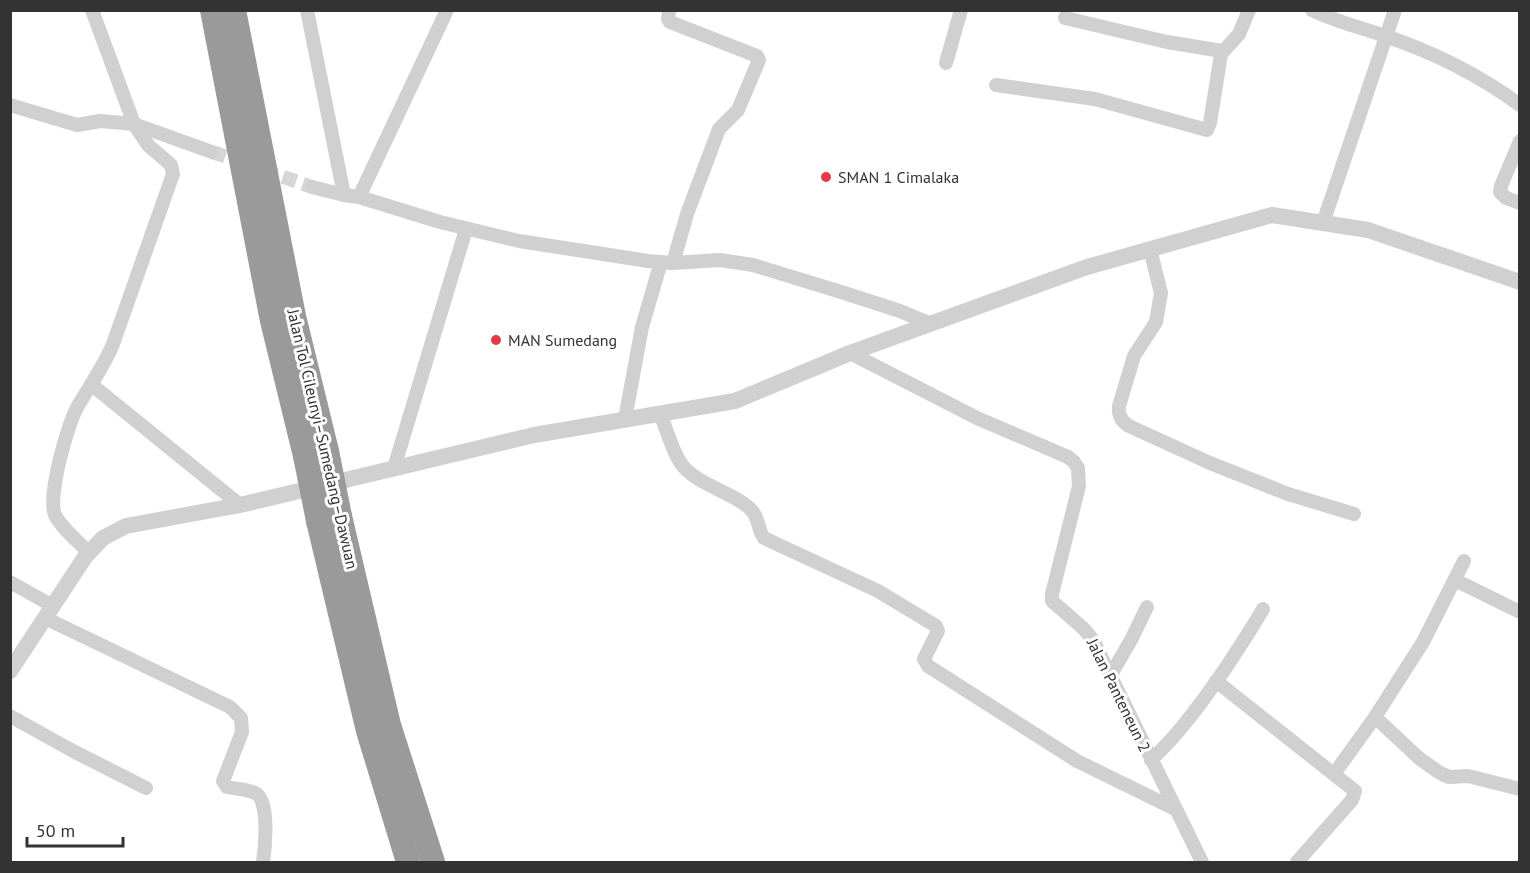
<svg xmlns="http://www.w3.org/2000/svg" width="1530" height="873" font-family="'PT Sans',sans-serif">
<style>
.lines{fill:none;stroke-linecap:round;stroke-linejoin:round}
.minor-tunnel{stroke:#d6d6d6;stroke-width:14;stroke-dasharray:14 7;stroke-linecap:butt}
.minor{stroke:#d0d0d0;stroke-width:14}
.tertiary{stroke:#d0d0d0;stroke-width:16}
.motorway{stroke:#9a9a9a;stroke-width:24}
.motorway-bridge{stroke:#9a9a9a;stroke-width:24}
.poi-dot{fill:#e63946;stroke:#fff;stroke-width:2}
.labels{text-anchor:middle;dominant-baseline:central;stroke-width:6;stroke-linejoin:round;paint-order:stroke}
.poi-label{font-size:16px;fill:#333;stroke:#fff;text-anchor:start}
.street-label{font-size:16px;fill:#333;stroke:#fff}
</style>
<rect width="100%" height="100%" fill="#fff"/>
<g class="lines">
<g class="minor-tunnel">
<polyline points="212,152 245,163"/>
<polyline points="263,170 312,187"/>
</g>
<g class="minor">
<polyline points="307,10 344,195"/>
<polyline points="669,10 668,19 670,22 757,56 759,60 738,110 719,129 687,214 673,263"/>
<path d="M 1312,10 C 1336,22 1360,27 1385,36 C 1433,52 1479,75 1520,105"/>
<polyline points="1065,18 1167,42 1222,51"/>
<polyline points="946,63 961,10"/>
<polyline points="996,85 1095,99 1207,130 1210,123 1221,54 1239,34 1249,10"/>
<polyline points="10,105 77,125 100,121 134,124 212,152"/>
<polyline points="1520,141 1501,186 1500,192 1506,198 1520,203"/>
<polyline points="312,187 344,195 359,197 440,222 519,241 648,261 673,263 720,260 753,265 838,291 900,311 931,324"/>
<polyline points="359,197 447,10"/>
<polyline points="1323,223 1395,10"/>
<path d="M 1150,249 L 1161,293 L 1156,322 L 1134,356 L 1119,406 C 1118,415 1121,421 1129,426 L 1210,463 L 1288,494 L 1354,514"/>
<polyline points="850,353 977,418 1068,457 1074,462 1078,468 1079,486 1052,594 1052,601 1084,629 1093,640 1202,862"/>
<polyline points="92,385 240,505"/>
<path d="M 660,413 C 667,430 672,451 682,465 C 698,486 739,494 753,512 C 759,520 758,530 764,538 L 878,591 L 936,626 L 938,631 L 924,659 L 928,666 L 1077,761 L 1175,809"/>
<polyline points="625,419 642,327 661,262"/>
<polyline points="394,468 466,229"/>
<path d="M 89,553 C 79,542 62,529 55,515 C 47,497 68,421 79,404 C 91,384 104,366 113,344 L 173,174 L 171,165 L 148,145 L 134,124 L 92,10"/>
<polyline points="1455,580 1520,612"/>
<polyline points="10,582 53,606"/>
<path d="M 45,618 L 230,707 L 241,718 L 242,732 L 223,781 L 227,787 C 236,789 247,789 255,793 C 270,799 265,849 263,862"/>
<polyline points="1110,676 1131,640 1147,607"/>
<polyline points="1216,681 1355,791 1352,800 1297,862"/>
<polyline points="10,716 73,751 146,788"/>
<polyline points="1375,717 1423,642 1464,561"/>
<path d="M 1151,760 C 1180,733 1202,702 1225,669 C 1238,649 1251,630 1263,609"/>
<polyline points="1334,774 1375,717 1420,759 1440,773 1449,777 1468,776 1520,789"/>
</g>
<polyline class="tertiary" points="10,671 85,557 103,538 126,526 240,505 534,435 735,401 850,353 1087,267 1272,215 1368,230 1520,282"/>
<g class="motorway">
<polyline points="212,10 272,321 305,456"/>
<polyline points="234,10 294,316 327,451"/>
<polyline points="340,516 389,725 433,862"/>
<polyline points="318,521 368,731 408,862"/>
</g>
<g class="motorway-bridge">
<polyline points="327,451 340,516"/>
<polyline points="305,456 318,521"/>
</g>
</g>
<g class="poi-dot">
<circle cx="826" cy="177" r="6"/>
<circle cx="496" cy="340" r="6"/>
</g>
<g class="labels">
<g class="poi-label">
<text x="838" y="177">SMAN 1 Cimalaka</text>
<text x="508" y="340">MAN Sumedang</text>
</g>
<g class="street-label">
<text transform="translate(323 439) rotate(77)">Jalan Tol Cileunyi–Sumedang–Dawuan</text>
<text transform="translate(1119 695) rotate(64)">Jalan Panteneun 2</text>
</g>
</g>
<rect width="1530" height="873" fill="none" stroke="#333333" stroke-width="24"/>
<path d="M27 837v9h96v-9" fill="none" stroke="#333333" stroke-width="3"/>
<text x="36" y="837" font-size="18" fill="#333333" stroke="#ffffff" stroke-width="4.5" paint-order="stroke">50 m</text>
</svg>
